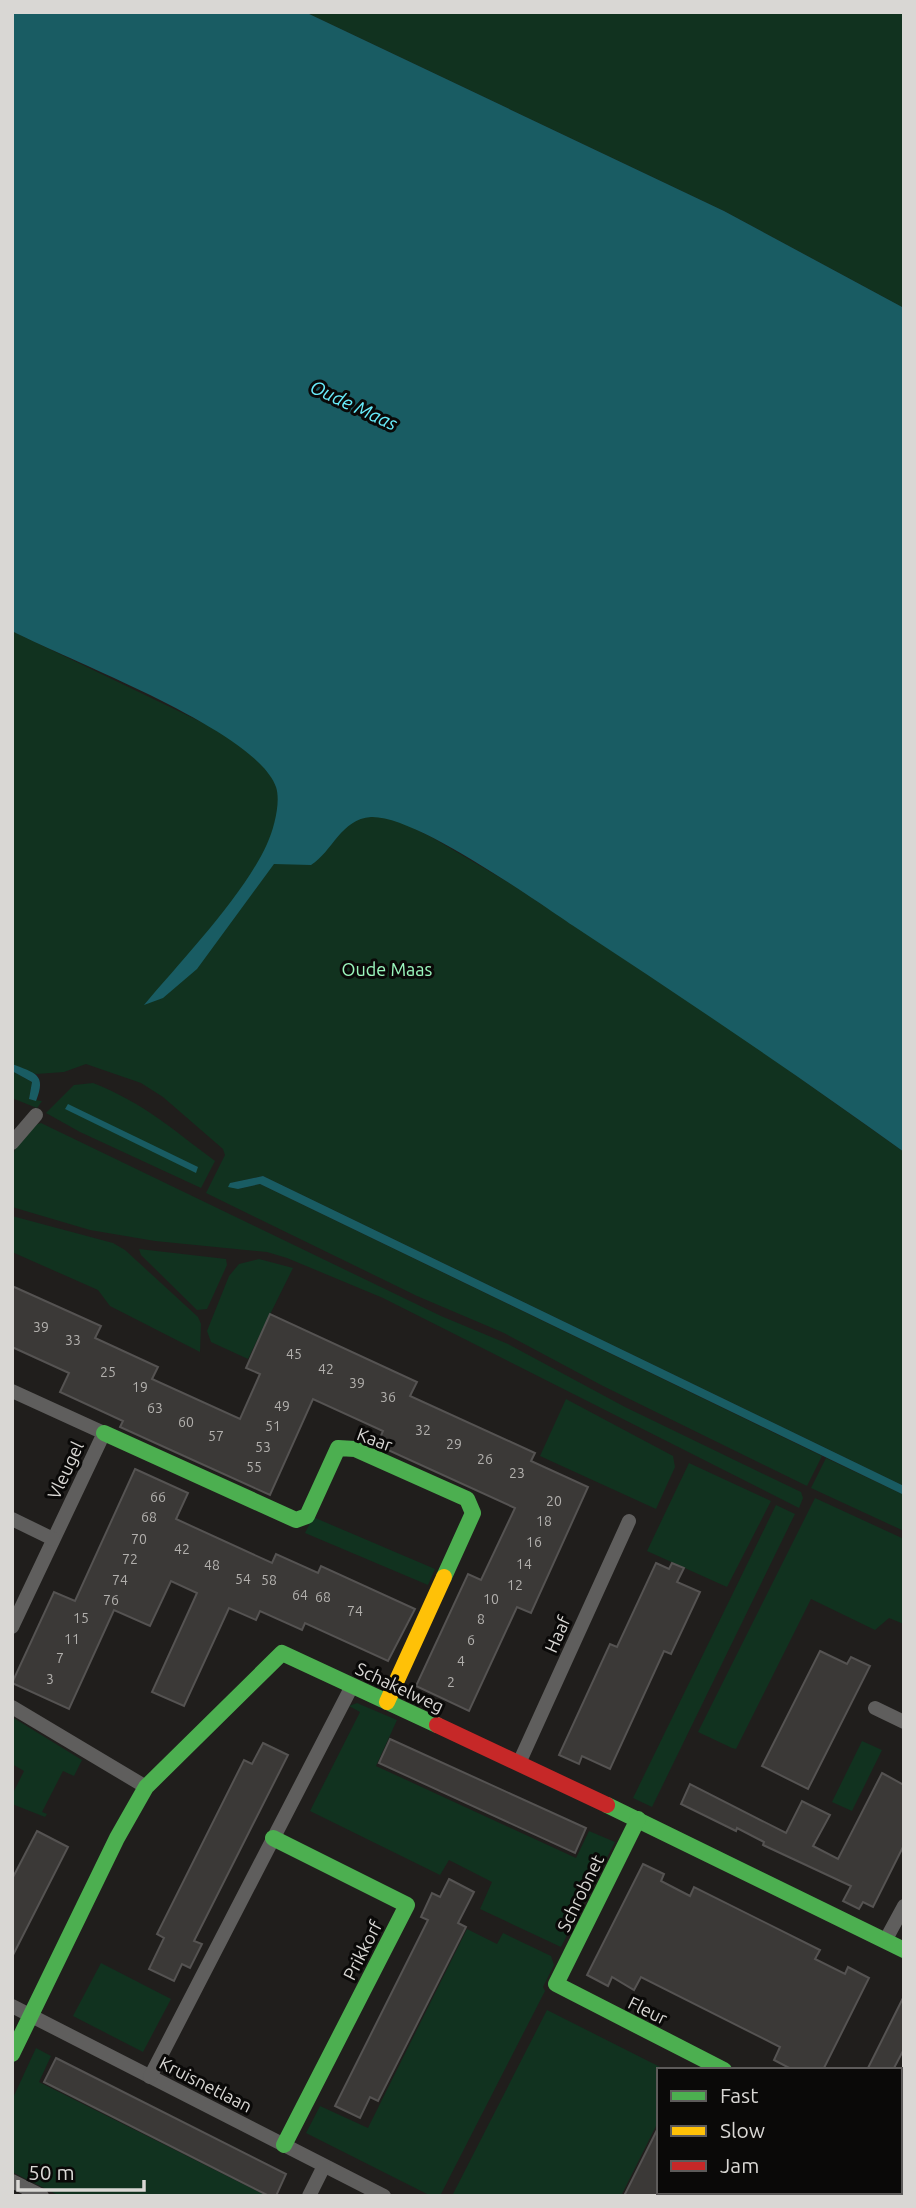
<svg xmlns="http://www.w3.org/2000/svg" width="916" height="2208" font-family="Ubuntu,sans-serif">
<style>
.green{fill:#11321f}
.water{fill:#195c63}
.building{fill:#3b3937;stroke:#555352;stroke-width:2}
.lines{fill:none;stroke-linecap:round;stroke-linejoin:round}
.street{stroke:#5f5e5d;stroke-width:14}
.fast{stroke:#4caf50;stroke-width:16}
.slow{stroke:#ffc107;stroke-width:16}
.jam{stroke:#c62828;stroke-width:16}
.labels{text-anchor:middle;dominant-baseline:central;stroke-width:6;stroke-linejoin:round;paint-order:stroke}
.number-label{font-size:14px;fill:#b2b0ad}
.park-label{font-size:18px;fill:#9cf7be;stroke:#0a0908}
.street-label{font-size:18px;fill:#d9d7d4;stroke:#0a0908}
.water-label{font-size:19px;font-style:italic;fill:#69eefd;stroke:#0a0908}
</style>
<rect width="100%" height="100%" fill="#201e1c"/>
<g class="green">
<polygon points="305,12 904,12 904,308 724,211"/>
<polygon points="12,631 195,719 433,838 511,884 746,1040 904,1152 904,1486 263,1176 231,1183 238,1189 260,1184 822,1456 807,1486 603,1386 504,1333 417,1296 206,1193 225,1155 223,1149 163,1097 141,1083 86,1064 64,1072 36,1074 12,1064"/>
<polygon points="12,1071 32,1082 29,1099 42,1101 37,1108 12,1098"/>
<path d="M 93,1083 C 144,1103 172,1129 215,1161 L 201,1188 L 80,1132 L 46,1113 L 74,1085 Z"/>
<path d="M 41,1123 L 441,1316 L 508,1344 L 625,1407 L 801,1492 L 803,1498 L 799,1508 L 383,1298 L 287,1258 L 267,1252 L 155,1241 L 90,1230 L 12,1207 C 12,1179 5,1132 41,1123 Z"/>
<polygon points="12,1216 113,1243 125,1250 198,1317 201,1324 200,1352 110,1306 98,1290 12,1252"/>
<polygon points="139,1249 226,1259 227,1265 207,1309 197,1310 141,1255"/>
<polygon points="259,1259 293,1268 248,1359 211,1342 207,1331 229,1276 239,1264"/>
<polygon points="566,1399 673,1456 675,1467 656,1509 540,1456"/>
<polygon points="826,1458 904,1495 904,1531 811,1488"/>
<polygon points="689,1463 771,1501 727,1587 647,1551"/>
<polygon points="815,1498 904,1539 904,1624 889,1618 875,1630 811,1599 736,1749 732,1748 698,1732"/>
<polygon points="776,1505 795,1514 652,1807 633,1798"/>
<polygon points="313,1517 435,1569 428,1585 305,1533"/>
<polygon points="357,1703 397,1720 376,1766 576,1858 589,1831 615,1842 561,1947 480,1909 492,1882 449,1860 440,1875 310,1811 358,1716 360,1712 349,1706"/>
<polygon points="12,1717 82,1760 74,1776 63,1771 42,1812 47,1814 45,1817 12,1804 12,1795 24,1771 12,1764"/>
<polygon points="862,1741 882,1750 852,1811 832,1802"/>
<polygon points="467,1929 497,1944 503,1933 551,1956 554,1965 543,1987 545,1991 440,2196 431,2196 306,2133 320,2106 368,2128"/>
<polygon points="101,1963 171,1999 143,2052 73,2016"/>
<polygon points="547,2010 666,2070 659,2070 659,2120 621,2196 452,2196"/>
<polygon points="36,2048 51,2056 39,2082 267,2196 60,2196 12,2172 12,2100"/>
</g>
<g class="water">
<path d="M 12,12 L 305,12 L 724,211 L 904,308 L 904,1152 C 799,1076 692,1004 584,933 C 541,905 417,815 371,817 C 341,819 333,851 311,865 L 274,864 L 197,969 L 163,998 L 144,1005 C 182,960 244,895 267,844 C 274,829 281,802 276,787 C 256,730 69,661 12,631 Z"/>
<path d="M 12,1064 C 35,1073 47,1074 36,1101 L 29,1099 L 32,1082 L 12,1071 Z"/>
<polygon points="68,1104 198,1167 196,1173 65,1109"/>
<polygon points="263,1176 904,1486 904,1495 260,1184 238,1189 228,1187 230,1183"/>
</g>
<g class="building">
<polygon points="12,1286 101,1326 95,1338 158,1367 152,1379 240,1419 260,1374 246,1368 270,1314 417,1382 410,1396 535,1453 531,1461 588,1487 531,1613 517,1607 469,1711 416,1686 468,1574 481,1580 515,1508 377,1445 383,1431 313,1399 270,1495 120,1427 123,1421 60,1392 69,1373 12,1347"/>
<polygon points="135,1469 188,1493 176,1519 272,1563 276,1554 318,1573 321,1566 415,1609 388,1661 305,1623 302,1630 260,1611 256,1620 229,1608 184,1706 152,1692 197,1593 171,1581 150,1626 114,1610 69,1709 12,1683 54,1592 75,1601"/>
<polygon points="656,1563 669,1569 672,1563 684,1568 677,1582 700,1592 671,1654 664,1651 610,1769 582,1756 579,1764 559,1755 610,1644 617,1647"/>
<polygon points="820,1651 847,1664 851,1657 870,1666 808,1789 762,1766"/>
<polygon points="390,1739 586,1828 575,1853 379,1763"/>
<polygon points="263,1743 288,1755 194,1941 202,1944 190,1968 182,1964 174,1981 149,1969 164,1938 157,1934 244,1760 252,1764"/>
<polygon points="882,1773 904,1785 904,1845 873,1907 863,1902 859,1909 843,1901 851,1886 763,1845 764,1842 737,1828 736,1831 681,1804 690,1784 786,1833 802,1801 830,1815 813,1846 838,1859"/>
<polygon points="37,1831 68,1847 12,1957 12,1879"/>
<polygon points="643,1864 664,1874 661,1881 690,1896 694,1887 820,1950 815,1959 845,1974 848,1967 869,1978 823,2070 793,2070 774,2060 780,2047 641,1977 634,1990 612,1977 608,1986 587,1975"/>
<polygon points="449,1879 474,1892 458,1923 466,1927 378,2101 370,2097 360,2118 335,2106 428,1920 421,1917 432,1893 440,1897"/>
<polygon points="904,1996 904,2049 893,2070 867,2070"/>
<polygon points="56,2058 286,2174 276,2196 269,2196 44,2082"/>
<polygon points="659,2126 659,2196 624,2196"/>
</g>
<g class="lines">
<g class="street">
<polyline points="12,1143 36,1115"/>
<polyline points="12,1391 104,1433 12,1627"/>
<polyline points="12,1519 53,1539"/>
<polyline points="12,1707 146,1787"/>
<polyline points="875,1708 904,1722"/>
<polyline points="519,1763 629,1521"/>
<polyline points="885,1941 904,1906"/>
<polyline points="12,2006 384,2196"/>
<polyline points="150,2077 352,1686"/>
<polyline points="900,2167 904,2168"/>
<polyline points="12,2181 42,2196"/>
<polyline points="309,2196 324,2166"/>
</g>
<g class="fast">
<polyline points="104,1433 296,1520 307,1516 338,1448 355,1449 467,1499 473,1513 444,1577"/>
<polyline points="607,1805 904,1950"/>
<polyline points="638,1819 556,1984 724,2070"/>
<polyline points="273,1838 407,1905 284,2145"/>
<polyline points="12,2054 117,1838 146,1787 282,1653 437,1725"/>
</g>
<polyline class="slow" points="387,1702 444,1577"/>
<polyline class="jam" points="437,1725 607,1805"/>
</g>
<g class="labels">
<g class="number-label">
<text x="41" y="1327">39</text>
<text x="73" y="1340">33</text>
<text x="294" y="1354">45</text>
<text x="326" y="1369">42</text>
<text x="108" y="1372">25</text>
<text x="357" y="1383">39</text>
<text x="140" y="1387">19</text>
<text x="388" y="1397">36</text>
<text x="282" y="1406">49</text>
<text x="155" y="1408">63</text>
<text x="186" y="1422">60</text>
<text x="273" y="1426">51</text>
<text x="423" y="1430">32</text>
<text x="216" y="1436">57</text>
<text x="454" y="1444">29</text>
<text x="263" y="1447">53</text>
<text x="485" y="1459">26</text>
<text x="254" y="1467">55</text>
<text x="517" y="1473">23</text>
<text x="158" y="1497">66</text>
<text x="554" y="1501">20</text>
<text x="149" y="1517">68</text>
<text x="544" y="1521">18</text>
<text x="139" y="1539">70</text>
<text x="534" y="1542">16</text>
<text x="182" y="1549">42</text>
<text x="130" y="1559">72</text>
<text x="524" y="1564">14</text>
<text x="212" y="1565">48</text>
<text x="243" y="1579">54</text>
<text x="120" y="1580">74</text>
<text x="269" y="1580">58</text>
<text x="515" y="1585">12</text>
<text x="300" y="1595">64</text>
<text x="323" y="1597">68</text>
<text x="491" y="1599">10</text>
<text x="111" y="1600">76</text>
<text x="355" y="1611">74</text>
<text x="81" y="1618">15</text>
<text x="481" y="1619">8</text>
<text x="72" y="1639">11</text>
<text x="471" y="1640">6</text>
<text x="60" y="1658">7</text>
<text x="461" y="1661">4</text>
<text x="50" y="1679">3</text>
<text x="451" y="1682">2</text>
</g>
<g class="park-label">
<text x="387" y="969">Oude Maas</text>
</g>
<g class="street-label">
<text transform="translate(375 1439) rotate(20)">Kaar</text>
<text transform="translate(65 1470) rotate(-65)">Vleugel</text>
<text transform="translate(557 1634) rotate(-66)">Haaf</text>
<text transform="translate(400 1687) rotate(25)">Schakelweg</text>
<text transform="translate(580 1893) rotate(-64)">Schrobnet</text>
<text transform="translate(362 1950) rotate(-63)">Prikkorf</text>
<text transform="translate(648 2010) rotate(26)">Fleur</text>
<text transform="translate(206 2084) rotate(27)">Kruisnetlaan</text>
</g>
<g class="water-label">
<text transform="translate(354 405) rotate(25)">Oude Maas</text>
</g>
</g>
<rect width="916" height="2208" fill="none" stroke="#d9d7d4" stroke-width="28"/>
<rect x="657" y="2068" width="245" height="126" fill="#0a0908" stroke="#5d5b5a" stroke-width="2"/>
<rect x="671" y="2091" width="35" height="10" fill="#4caf50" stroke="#5d5b5a" stroke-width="2"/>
<text x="720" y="2103" font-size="21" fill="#d9d7d4">Fast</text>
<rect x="671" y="2126" width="35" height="10" fill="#ffc107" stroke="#5d5b5a" stroke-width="2"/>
<text x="720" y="2138" font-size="21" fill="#d9d7d4">Slow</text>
<rect x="671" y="2161" width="35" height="10" fill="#c62828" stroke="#5d5b5a" stroke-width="2"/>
<text x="720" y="2173" font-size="21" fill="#d9d7d4">Jam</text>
<path d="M18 2180v10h126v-10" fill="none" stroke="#d9d7d4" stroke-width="3.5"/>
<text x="28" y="2180" font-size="21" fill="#d9d7d4" stroke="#0a0908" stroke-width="5" paint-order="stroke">50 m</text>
</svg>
